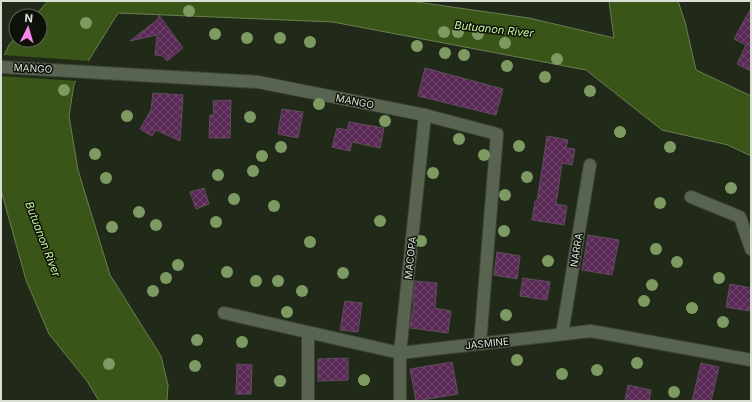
<svg xmlns="http://www.w3.org/2000/svg" width="752" height="402" font-family="Inter,sans-serif">
<style>
.water{fill:#395518;stroke:#697f51}
.pier{fill:#212a19}
.building{fill:url(#building-cross-hatch);stroke:#604e5d}
.lines{fill:none;stroke-linecap:round;stroke-linejoin:round}
.minor-casing{stroke:#3d4436;stroke-width:14}
.minor{stroke:#596450;stroke-width:12}
.tree{fill:#7d9a62}
.labels{text-anchor:middle;dominant-baseline:central;stroke-width:3;stroke-linejoin:round;paint-order:stroke}
.street-label{font-size:10px;fill:#dae0d5;stroke:#0d110a}
.water-label{font-size:11px;font-style:italic;fill:#c8f59c;stroke:#0d110a}
</style>
<defs>
<pattern id="building-cross-hatch" width="8" height="8" patternUnits="userSpaceOnUse"><rect width="8" height="8" fill="#5a2955"/><path d="M0 0l8 8M0 8l8-8" fill="none" stroke="#71486d"/></pattern>
</defs>
<rect width="100%" height="100%" fill="#212a19"/>
<polygon class="water" points="48,1 410,1 529,18 614,38 609,1 678,1 685,22 696,70 751,96 751,156 728,145 662,130 586,70 333,22 118,13 74,84 69,116 78,170 110,275 161,356 168,385 167,401 99,401 87,381 49,334 26,280 1,190 1,62 9,45 16,37 16,40 40,40 40,16 35,16"/>
<polygon class="pier" points="2,55 90,61 78,81 1,76"/>
<g class="building">
<polygon points="751,8 751,71 737,64 746,45 734,39"/>
<polygon points="159,15 183,48 167,61 163,56 155,55 157,35 130,41 158,19"/>
<polygon points="425,68 503,89 496,115 418,96"/>
<polygon points="153,93 183,95 180,141 156,130 152,136 140,129 151,110"/>
<polygon points="231,100 230,138 209,138 210,115 214,115 213,101"/>
<polygon points="282,109 303,112 298,138 278,134"/>
<polygon points="349,122 384,128 380,148 352,142 350,151 332,147 337,128 347,130"/>
<polygon points="547,136 568,140 566,148 575,149 572,165 562,163 556,204 567,206 564,225 532,220 535,201 537,202"/>
<polygon points="204,188 209,204 196,209 190,192"/>
<polygon points="588,235 619,240 612,275 582,270"/>
<polygon points="497,252 520,256 517,279 494,275"/>
<polygon points="523,278 550,282 547,300 520,296"/>
<polygon points="415,281 437,283 435,308 451,311 448,333 410,328 414,302 413,302"/>
<polygon points="730,284 751,288 751,298 749,311 726,307"/>
<polygon points="345,301 362,303 358,332 340,330"/>
<polygon points="348,358 348,380 318,381 318,359"/>
<polygon points="452,362 458,394 416,401 410,369"/>
<polygon points="701,363 719,367 711,401 692,401"/>
<polygon points="237,364 252,365 251,394 236,394"/>
<polygon points="628,385 651,390 649,401 625,401"/>
</g>
<g class="lines">
<g class="minor-casing">
<g id="minor">
<polyline points="1,67 258,82 425,115 497,134 480,344"/>
<polyline points="691,197 740,217 751,249"/>
<polyline points="224,313 400,353 591,331 751,360"/>
<polyline points="562,334 590,165"/>
<polyline points="308,401 308,333"/>
<polyline points="400,401 400,353 425,115"/>
</g>
</g>
<use href="#minor" class="minor"/>
</g>
<g class="tree">
<circle cx="189" cy="11" r="6"/>
<circle cx="86" cy="23" r="6"/>
<circle cx="444" cy="32" r="6"/>
<circle cx="458" cy="32" r="6"/>
<circle cx="215" cy="34" r="6"/>
<circle cx="478" cy="34" r="6"/>
<circle cx="247" cy="38" r="6"/>
<circle cx="280" cy="38" r="6"/>
<circle cx="310" cy="42" r="6"/>
<circle cx="505" cy="43" r="6"/>
<circle cx="417" cy="46" r="6"/>
<circle cx="445" cy="53" r="6"/>
<circle cx="464" cy="55" r="6"/>
<circle cx="557" cy="59" r="6"/>
<circle cx="507" cy="66" r="6"/>
<circle cx="545" cy="77" r="6"/>
<circle cx="64" cy="90" r="6"/>
<circle cx="590" cy="91" r="6"/>
<circle cx="319" cy="104" r="6"/>
<circle cx="127" cy="116" r="6"/>
<circle cx="250" cy="117" r="6"/>
<circle cx="385" cy="121" r="6"/>
<circle cx="620" cy="132" r="6"/>
<circle cx="459" cy="139" r="6"/>
<circle cx="519" cy="146" r="6"/>
<circle cx="281" cy="147" r="6"/>
<circle cx="670" cy="147" r="6"/>
<circle cx="95" cy="154" r="6"/>
<circle cx="484" cy="155" r="6"/>
<circle cx="262" cy="156" r="6"/>
<circle cx="253" cy="171" r="6"/>
<circle cx="433" cy="173" r="6"/>
<circle cx="218" cy="175" r="6"/>
<circle cx="527" cy="177" r="6"/>
<circle cx="106" cy="178" r="6"/>
<circle cx="731" cy="188" r="6"/>
<circle cx="505" cy="195" r="6"/>
<circle cx="234" cy="199" r="6"/>
<circle cx="660" cy="203" r="6"/>
<circle cx="274" cy="206" r="6"/>
<circle cx="139" cy="212" r="6"/>
<circle cx="380" cy="221" r="6"/>
<circle cx="216" cy="222" r="6"/>
<circle cx="156" cy="225" r="6"/>
<circle cx="112" cy="227" r="6"/>
<circle cx="504" cy="231" r="6"/>
<circle cx="421" cy="241" r="6"/>
<circle cx="310" cy="242" r="6"/>
<circle cx="656" cy="249" r="6"/>
<circle cx="548" cy="261" r="6"/>
<circle cx="677" cy="262" r="6"/>
<circle cx="178" cy="265" r="6"/>
<circle cx="227" cy="272" r="6"/>
<circle cx="343" cy="273" r="6"/>
<circle cx="166" cy="278" r="6"/>
<circle cx="719" cy="278" r="6"/>
<circle cx="256" cy="281" r="6"/>
<circle cx="278" cy="281" r="6"/>
<circle cx="652" cy="285" r="6"/>
<circle cx="153" cy="291" r="6"/>
<circle cx="302" cy="291" r="6"/>
<circle cx="644" cy="301" r="6"/>
<circle cx="692" cy="308" r="6"/>
<circle cx="287" cy="312" r="6"/>
<circle cx="506" cy="315" r="6"/>
<circle cx="723" cy="322" r="6"/>
<circle cx="197" cy="340" r="6"/>
<circle cx="242" cy="342" r="6"/>
<circle cx="517" cy="360" r="6"/>
<circle cx="637" cy="363" r="6"/>
<circle cx="109" cy="364" r="6"/>
<circle cx="195" cy="366" r="6"/>
<circle cx="597" cy="370" r="6"/>
<circle cx="562" cy="374" r="6"/>
<circle cx="364" cy="380" r="6"/>
<circle cx="280" cy="381" r="6"/>
<circle cx="674" cy="392" r="6"/>
</g>
<g class="labels">
<g class="street-label">
<text transform="translate(33 68) rotate(3)">MANGO</text>
<text transform="translate(355 101) rotate(11)">MANGO</text>
<text transform="translate(576 250) rotate(-81)">NARRA</text>
<text transform="translate(410 258) rotate(-84)">MACOPA</text>
<text transform="translate(487 343) rotate(-6)">JASMINE</text>
</g>
<g class="water-label">
<text transform="translate(494 29) rotate(6)">Butuanon River</text>
<text transform="translate(43 239) rotate(69)">Butuanon River</text>
</g>
</g>
<rect width="752" height="402" fill="none" stroke="#dae0d5" stroke-width="4"/>
<g transform="translate(28 28) rotate(5)"><circle r="19" fill="#0d110a" stroke="#5f645b"/>
<path d="M0-3L7 15L0 10L-7 15Z" fill="#f788eb"/>
<text y="-6" font-size="11" font-weight="bold" text-anchor="middle" fill="#dae0d5">N</text>
</g>
</svg>
